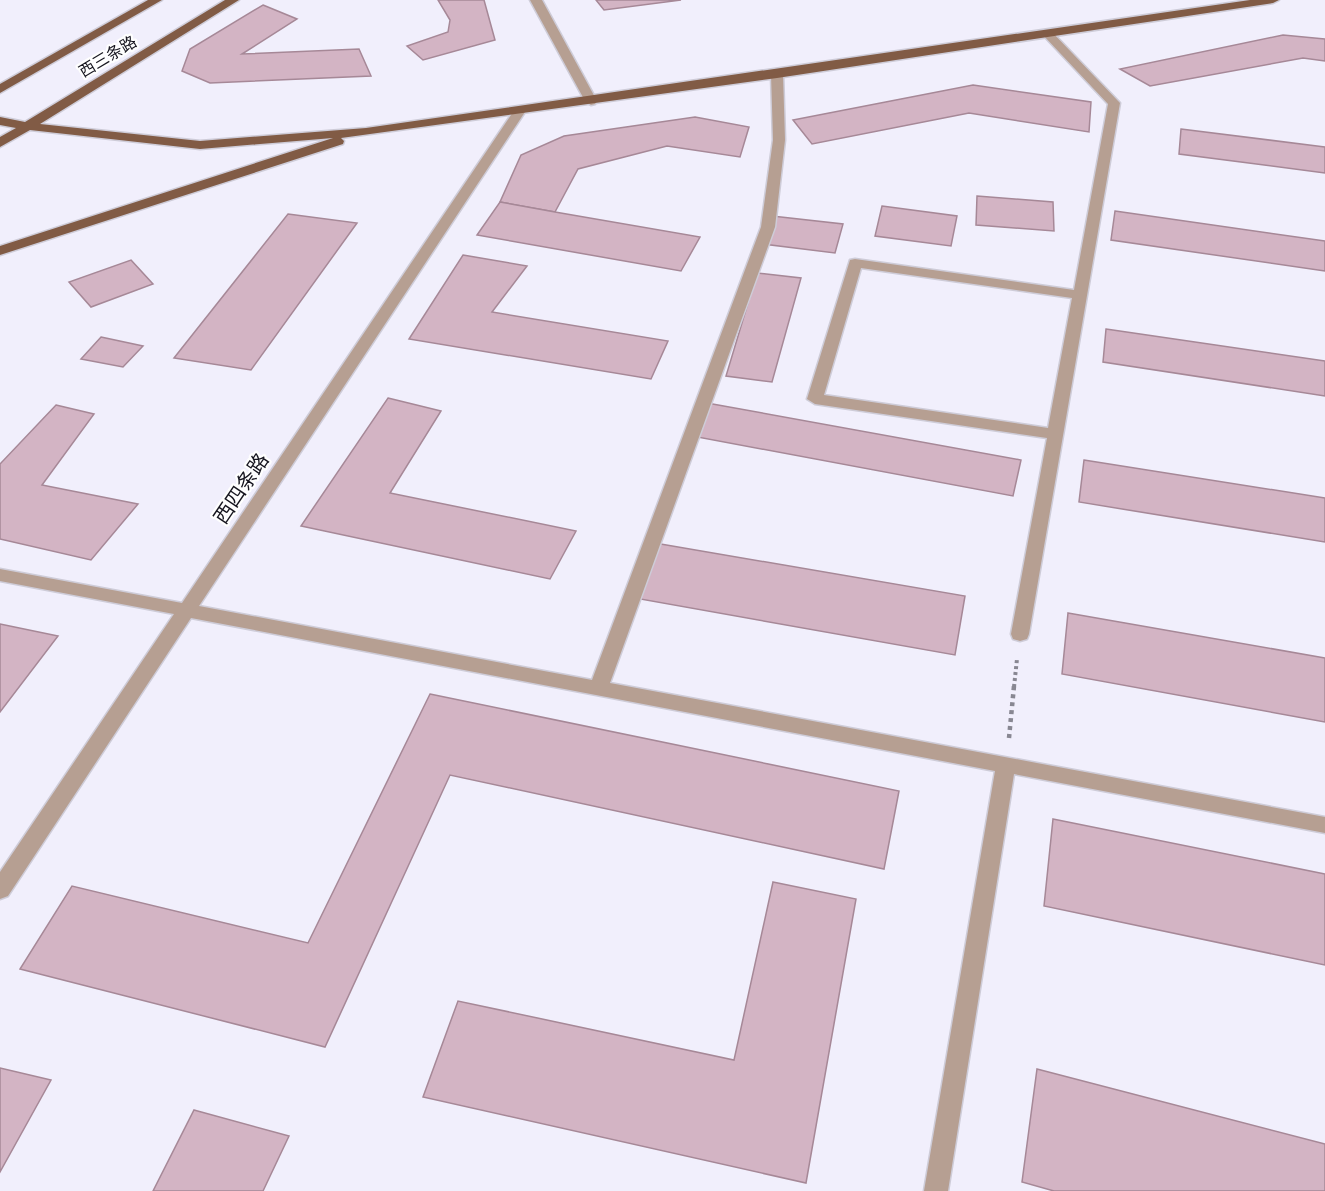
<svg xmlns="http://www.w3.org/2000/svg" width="1325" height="1191" font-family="'Source Sans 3','Noto Sans SC',sans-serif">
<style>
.building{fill:#d3b4c4;stroke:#a68897;stroke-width:1.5}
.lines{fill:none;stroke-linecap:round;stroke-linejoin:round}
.minor-casing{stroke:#ceccd8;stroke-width:3}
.major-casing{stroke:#ceccd8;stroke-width:3}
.path-far1{stroke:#888792;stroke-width:4;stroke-dasharray:3 3;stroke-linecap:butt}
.path{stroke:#888792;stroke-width:4.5;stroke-dasharray:4 4;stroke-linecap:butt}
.minor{fill:#b69f92;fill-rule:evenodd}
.major{fill:#815b45;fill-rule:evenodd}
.labels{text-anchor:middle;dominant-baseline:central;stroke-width:4.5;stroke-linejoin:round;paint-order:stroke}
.far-street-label{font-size:16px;fill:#15141e;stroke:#fefefe}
.street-label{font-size:20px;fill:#15141e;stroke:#fefefe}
</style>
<rect width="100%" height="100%" fill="#f1effc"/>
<g class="building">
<polygon points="438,0 484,0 495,40 423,60 407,46 448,32 450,20"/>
<polygon points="596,0 681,0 604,10"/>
<polygon points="263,5 297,19 242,54 359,49 371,76 210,83 182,71 190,49"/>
<polygon points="1283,35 1325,39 1325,61 1303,58 1150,86 1120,69"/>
<polygon points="973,85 1091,102 1089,132 969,113 812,144 793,120"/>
<polygon points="695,117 749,127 740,157 667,146 578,169 555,212 500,202 521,155 564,136"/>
<polygon points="1181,129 1325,147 1325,173 1179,154"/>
<polygon points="977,196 1053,202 1054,231 976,225"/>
<polygon points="500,202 555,212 700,237 681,271 477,235"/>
<polygon points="882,206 957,216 951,246 875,236"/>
<polygon points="1115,211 1325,241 1325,271 1111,240"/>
<polygon points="288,214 357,223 251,370 174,358"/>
<polygon points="772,216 843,224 835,253 763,244"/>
<polygon points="463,255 527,266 492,312 668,341 651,379 409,339"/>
<polygon points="131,260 153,284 91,307 69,282"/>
<polygon points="757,273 801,278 772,382 726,376"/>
<polygon points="1106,329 1325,361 1325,396 1103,362"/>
<polygon points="101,337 143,346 123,367 81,359"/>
<polygon points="388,398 441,411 390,493 576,531 550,579 301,526"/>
<polygon points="707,403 1021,460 1013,496 692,436"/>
<polygon points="56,405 94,414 42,485 138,504 91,560 0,539 0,464"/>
<polygon points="1084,460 1325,498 1325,542 1079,502"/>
<polygon points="649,542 965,596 955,655 629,597"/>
<polygon points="1068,613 1325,658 1325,722 1062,674"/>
<polygon points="0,624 58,636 0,712"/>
<polygon points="430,694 899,791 884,869 450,775 325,1047 20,969 72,886 308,943"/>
<polygon points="1053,819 1325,874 1325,965 1044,906"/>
<polygon points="773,882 856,899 806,1183 423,1097 458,1001 734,1060"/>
<polygon points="0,1068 51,1080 0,1172"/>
<polygon points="1037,1069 1325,1144 1325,1191 1054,1191 1022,1182"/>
<polygon points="194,1110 289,1136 263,1191 153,1191"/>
</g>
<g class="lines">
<g class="minor-casing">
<g id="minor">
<polygon points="530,0 542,0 597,101 595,104 591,105 585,101"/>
<path d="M 1047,30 L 1051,31 L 1120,103 L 1029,634 L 1027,639 L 1020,641 L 1013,639 L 1011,634 L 1047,438 L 815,404 L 807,399 L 850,260 L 855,259 L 1074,290 L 1108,104 L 1043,35 L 1041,33 ZM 861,268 L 1072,298 L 1048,428 L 824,395 Z"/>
<polygon points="777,70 783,74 785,140 775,227 610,683 1325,817 1325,833 1014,774 948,1191 924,1191 995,771 191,618 8,896 0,899 0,872 174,614 0,581 0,569 182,603 513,112 519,108 525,112 199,606 592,680 761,227 773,140 771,74"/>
</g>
</g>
<g class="major-casing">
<g id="major">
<polygon points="148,0 162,0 0,93 0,84"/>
<polygon points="225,0 239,0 40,124 200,141 366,128 1250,0 1279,0 1273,3 777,78 341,138 344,141 343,144 0,255 0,246 333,138 200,149 30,130 0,147 0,137 16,128 0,125 0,117 25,122"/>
</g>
</g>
<polyline class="path-far1" points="1014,687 1017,659"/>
<polyline class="path" points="1009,738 1014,686"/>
<use href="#minor" class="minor"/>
<use href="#major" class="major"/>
</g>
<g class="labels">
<g class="far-street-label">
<text transform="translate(108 57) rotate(-31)">西三条路</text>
</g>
<g class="street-label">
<text transform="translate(242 489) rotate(-56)">西四条路</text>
</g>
</g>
</svg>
